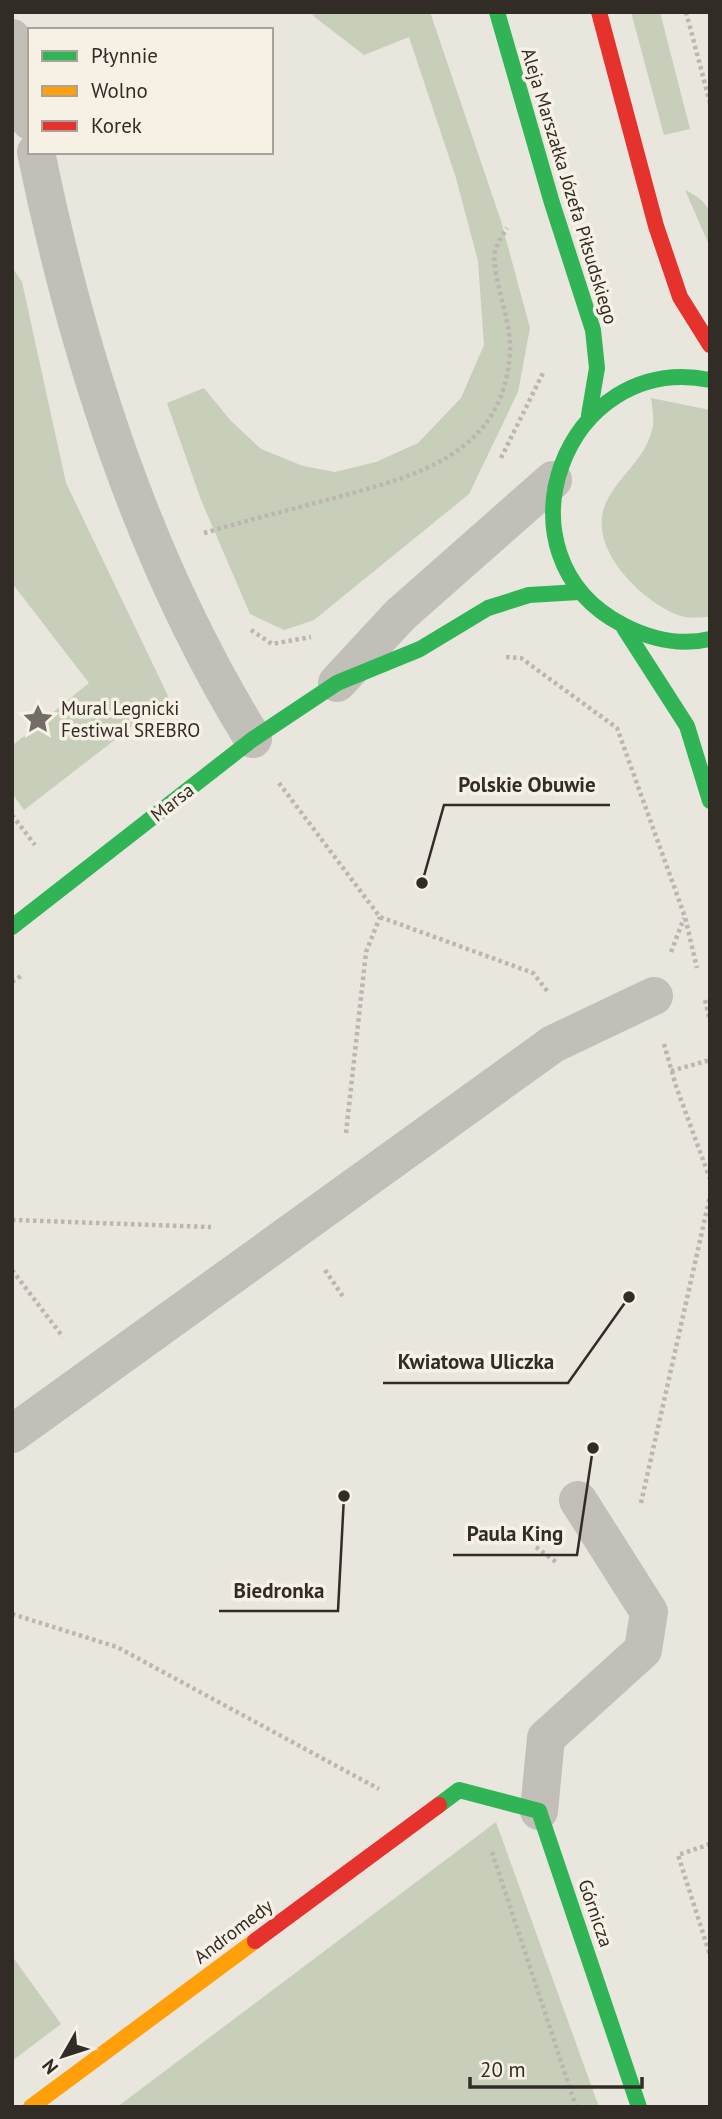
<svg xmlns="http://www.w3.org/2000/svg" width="722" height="2119" font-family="'PT Sans',sans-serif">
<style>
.green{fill:#c7ceb9}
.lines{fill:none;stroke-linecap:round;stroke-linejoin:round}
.path{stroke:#bbb7b0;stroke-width:4.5;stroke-dasharray:3.5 3.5;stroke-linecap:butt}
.street{stroke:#c2beb8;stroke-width:38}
.fast{stroke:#30b455;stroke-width:16}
.slow{stroke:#ff9f0a;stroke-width:16}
.jam{stroke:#e5322d;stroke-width:16}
.labels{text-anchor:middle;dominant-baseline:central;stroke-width:7;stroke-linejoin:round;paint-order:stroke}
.street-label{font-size:19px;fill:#322c27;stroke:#f7f1e5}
.poi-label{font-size:19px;fill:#322c27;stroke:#f7f1e5;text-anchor:start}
.leader{fill:none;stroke:#322c27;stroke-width:2.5}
.callout-dot{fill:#322c27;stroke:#f7f1e5;stroke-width:2.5}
.callout-label{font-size:21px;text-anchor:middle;font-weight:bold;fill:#322c27;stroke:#f7f1e5;stroke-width:7;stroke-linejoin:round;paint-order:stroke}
</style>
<rect width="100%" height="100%" fill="#e9e6de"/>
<g class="green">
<polygon points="322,12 430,12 501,221 530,328 518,392 469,494 314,620 284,630 250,614 201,500 167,403 204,388 231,421 261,449 303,466 335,472 376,462 418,443 461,398 484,345 478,261 456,178 409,37 364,55 312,15"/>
<polygon points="631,12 660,12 690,129 664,135"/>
<path d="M 685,190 C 716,205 710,215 710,247 Z"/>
<polygon points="12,267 22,282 66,483 169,698 24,810 12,793 12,746 89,683 12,583"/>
<path d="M 651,398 L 710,410 L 710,617 C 700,617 687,619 678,615 C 642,601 590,551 604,508 C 614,479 645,461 652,430 C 655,421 652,408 651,398 Z"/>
<polygon points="496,1822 599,2107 117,2107"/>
<polygon points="12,1956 61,2024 12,2061"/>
</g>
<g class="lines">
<g class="path">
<polyline points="686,12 710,103"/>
<polyline points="501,458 544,371"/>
<path d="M 204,533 C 248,520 293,509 338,497 C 419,475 504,453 510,352 C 512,321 491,276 495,252 C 497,244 502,236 507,228"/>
<polyline points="251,630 272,644 311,637"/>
<polyline points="506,657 521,658 617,728 685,917 697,968"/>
<polyline points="279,783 380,917 533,973 548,992"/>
<polyline points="12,815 35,845"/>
<polyline points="671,952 684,918"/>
<polyline points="12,982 21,976"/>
<polyline points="705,1000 710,1021"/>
<polyline points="664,1044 676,1086 710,1179"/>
<polyline points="671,1071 710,1060"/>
<polyline points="346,1133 366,952 380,917"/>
<polyline points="12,1220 211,1227"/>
<polyline points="12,1270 63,1337"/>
<polyline points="325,1270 344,1298"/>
<polyline points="641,1503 710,1196"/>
<polyline points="536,1547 556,1562"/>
<polyline points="12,1614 117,1647 379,1789"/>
<polyline points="710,1844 678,1855 710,1955"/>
<polyline points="492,1852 576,2107"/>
</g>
<g class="street">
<polyline points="12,38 30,121"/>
<path d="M 36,152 C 78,356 143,561 253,739"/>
<polyline points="337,683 400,615 553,480"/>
<polyline points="12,1434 553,1044 654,996"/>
<polyline points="539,1811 546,1738 643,1650 649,1612 578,1500"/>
</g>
<g class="fast">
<polyline points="497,12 552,203 593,330 597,368 589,415"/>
<path d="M 710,380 C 564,351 489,556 623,625 C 650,639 680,646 710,639"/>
<polyline points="624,628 687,726 710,801"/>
<polyline points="12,927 253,739 337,683 420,649 488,608 529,595 579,592"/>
<polyline points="439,1805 459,1790 539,1811 639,2107"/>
</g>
<polyline class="slow" points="31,2107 255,1941"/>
<g class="jam">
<polyline points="599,12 656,226 680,297 710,345"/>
<polyline points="255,1941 439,1805"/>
</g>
</g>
<defs>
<g id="sight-bare" transform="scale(2.415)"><path d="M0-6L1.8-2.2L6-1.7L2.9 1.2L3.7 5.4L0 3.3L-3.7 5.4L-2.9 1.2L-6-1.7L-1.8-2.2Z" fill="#726d67" stroke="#f7f1e5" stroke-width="2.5" paint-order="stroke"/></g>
</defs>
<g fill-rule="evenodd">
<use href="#sight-bare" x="38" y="719"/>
</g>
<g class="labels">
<g class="street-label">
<text transform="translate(570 186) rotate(73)">Aleja Marszałka Józefa Piłsudskiego</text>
<text transform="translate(172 802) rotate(-38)">Marsa</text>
<text transform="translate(596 1913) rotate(71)">Górnicza</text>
<text transform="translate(233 1931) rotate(-37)">Andromedy</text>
</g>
<g class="poi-label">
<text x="61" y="708">Mural Legnicki<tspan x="61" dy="22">Festiwal SREBRO</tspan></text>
</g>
</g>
<path class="leader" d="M422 883L444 805H610M629 1297L568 1383H383M593 1448L577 1555H453M344 1496L338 1611H219"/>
<g class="callout-dot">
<circle cx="422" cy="883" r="7"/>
<circle cx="629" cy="1297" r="7"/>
<circle cx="593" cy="1448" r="7"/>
<circle cx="344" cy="1496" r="7"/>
</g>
<g class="callout-label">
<text x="527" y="792">Polskie Obuwie</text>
<text x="476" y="1369">Kwiatowa Uliczka</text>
<text x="515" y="1541">Paula King</text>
<text x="279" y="1598">Biedronka</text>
</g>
<rect width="722" height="2119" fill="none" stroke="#322c27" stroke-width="28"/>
<rect x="28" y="28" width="245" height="126" fill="#f7f1e5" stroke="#a8a299" stroke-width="2"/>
<rect x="42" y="51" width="35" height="10" fill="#30b455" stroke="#a8a299" stroke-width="2"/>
<text x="91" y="63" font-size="21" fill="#322c27">Płynnie</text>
<rect x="42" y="86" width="35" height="10" fill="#ff9f0a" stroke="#a8a299" stroke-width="2"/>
<text x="91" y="98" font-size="21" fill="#322c27">Wolno</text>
<rect x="42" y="121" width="35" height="10" fill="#e5322d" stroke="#a8a299" stroke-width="2"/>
<text x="91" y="133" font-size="21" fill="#322c27">Korek</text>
<g transform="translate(63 2056) rotate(231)" stroke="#f7f1e5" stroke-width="5" paint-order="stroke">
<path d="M0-5L12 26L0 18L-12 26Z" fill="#322c27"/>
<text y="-10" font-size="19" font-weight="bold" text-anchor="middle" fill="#322c27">N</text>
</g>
<path d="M470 2077v10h172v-10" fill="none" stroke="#322c27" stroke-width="3.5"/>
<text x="480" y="2077" font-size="21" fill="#322c27" stroke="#f7f1e5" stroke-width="5" paint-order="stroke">20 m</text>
</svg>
